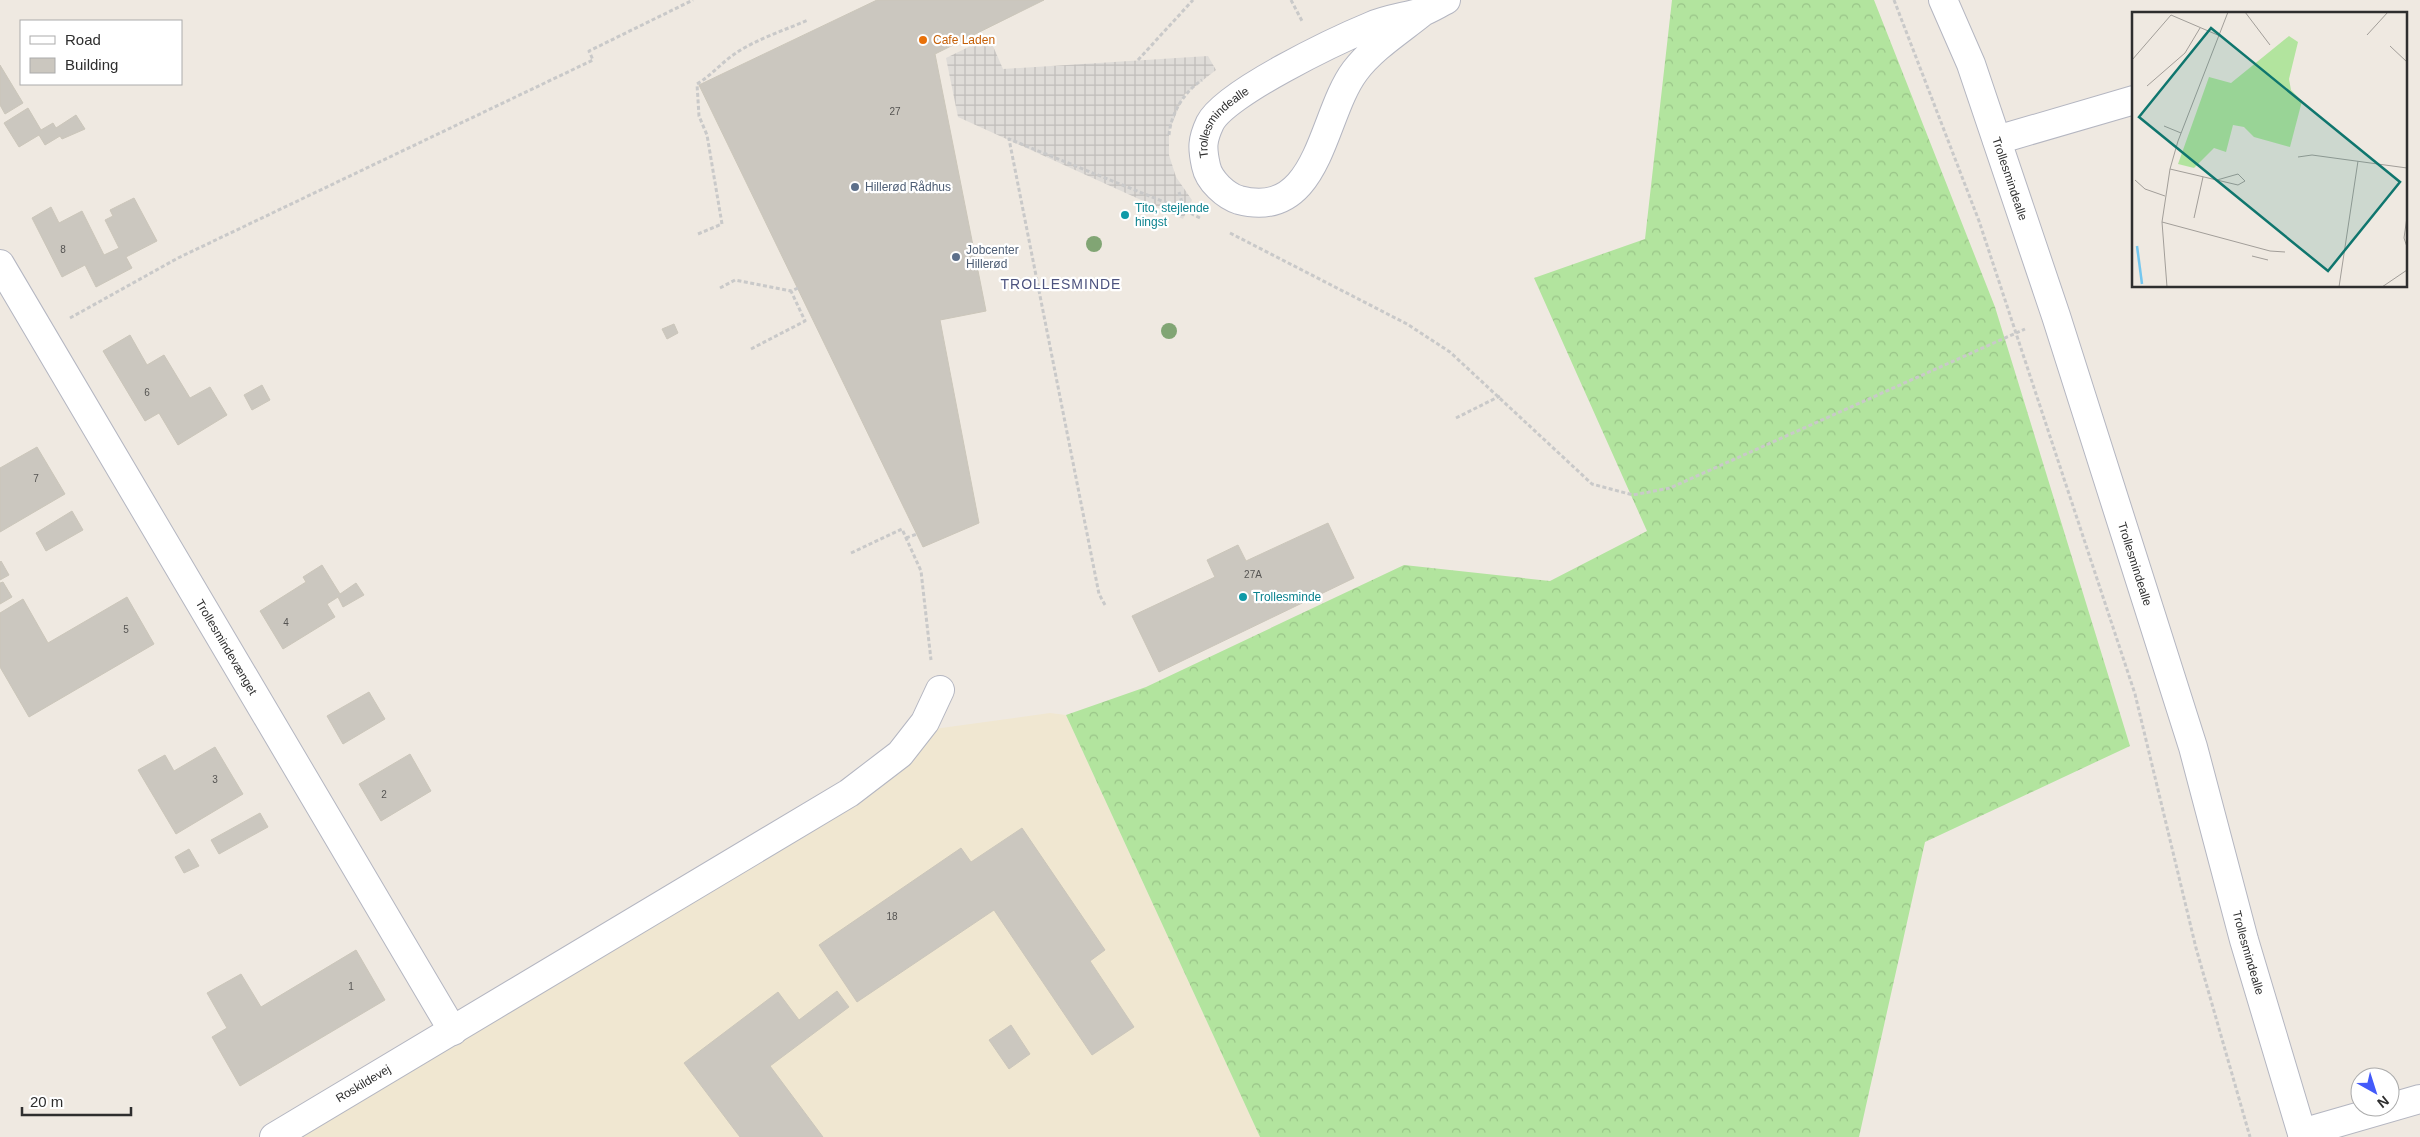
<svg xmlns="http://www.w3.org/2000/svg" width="2420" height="1137" font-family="Helvetica,sans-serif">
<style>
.education{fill:#f0e7d1}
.forest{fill:url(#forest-crowns)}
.plaza{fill:url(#plaza-grid)}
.building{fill:#cbc7bf;stroke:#cbc6ba}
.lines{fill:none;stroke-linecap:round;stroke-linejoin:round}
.minor-casing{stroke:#b4b6c1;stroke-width:30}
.path{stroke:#c9c9c9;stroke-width:3;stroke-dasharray:4 2.5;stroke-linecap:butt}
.minor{stroke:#fff;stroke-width:28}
.tree{fill:#81a574}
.food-dot{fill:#e8710a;stroke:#fff;stroke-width:2}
.service-dot{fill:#5c6f8a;stroke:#fff;stroke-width:2}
.culture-dot{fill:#0f9aa8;stroke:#fff;stroke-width:2}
.labels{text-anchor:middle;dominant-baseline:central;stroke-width:4.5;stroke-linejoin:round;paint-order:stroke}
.number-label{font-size:10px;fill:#555452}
.food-label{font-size:12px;fill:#c56008;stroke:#fff;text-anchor:start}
.street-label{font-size:12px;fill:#2e2e2e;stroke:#fff}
.service-label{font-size:12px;fill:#4e5e75;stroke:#fff;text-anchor:start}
.culture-label{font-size:12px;fill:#0d838f;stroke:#fff;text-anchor:start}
.neighbourhood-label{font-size:14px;letter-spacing:1px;fill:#4d537f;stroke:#fff}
.inset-river{fill:none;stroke:#75c7ef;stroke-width:2.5}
.inset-road{fill:none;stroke:#a29e99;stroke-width:1}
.view{fill:#0f766e;fill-opacity:0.15;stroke:#0f766e;stroke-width:2.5}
.inset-edge{fill:none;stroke:#2e2e2e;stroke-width:2.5}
</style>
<defs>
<pattern id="forest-crowns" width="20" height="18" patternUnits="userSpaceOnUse" patternTransform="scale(1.25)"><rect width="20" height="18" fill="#b2e49e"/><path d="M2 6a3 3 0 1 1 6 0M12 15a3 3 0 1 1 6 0" fill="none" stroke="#99c488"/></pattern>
<pattern id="plaza-grid" width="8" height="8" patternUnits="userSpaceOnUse" patternTransform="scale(1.25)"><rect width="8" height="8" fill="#dfdcd8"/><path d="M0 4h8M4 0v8" fill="none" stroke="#c0bdba"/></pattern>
</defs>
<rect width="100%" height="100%" fill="#efe9e1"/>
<polygon class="education" points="1050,713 1066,715 1260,1137 302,1137 862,796 934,729"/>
<polygon class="forest" points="1672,0 1874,0 1995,307 2130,746 1925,842 1859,1137 1260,1137 1066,715 1146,687 1404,565 1550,581 1647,531 1534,278 1645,239"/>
<polygon class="plaza" points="989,37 1003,69 1208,56 1216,70 1184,95 1169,131 1169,155 1176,177 1192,200 1183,219 958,117 946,58"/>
<g class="building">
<polygon points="877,0 1044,0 935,54 986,311 940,320 979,523 923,547 699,85"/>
<polygon points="0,65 23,103 5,114 0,105"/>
<polygon points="28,108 41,130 53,123 56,128 76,115 85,129 62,139 60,136 45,145 39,135 19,147 4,123"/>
<polygon points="134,198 157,241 126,257 132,268 96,287 85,265 62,277 32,218 51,207 59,223 82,211 104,255 119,248 105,220 113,216 110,210"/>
<polygon points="674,324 678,333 667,339 662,329"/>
<polygon points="130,335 147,365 164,355 190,398 210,387 227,415 178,445 159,413 145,421 103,351"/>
<polygon points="262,385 270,400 252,410 244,395"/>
<polygon points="37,447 65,494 0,532 0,468"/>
<polygon points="72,511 83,530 46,551 36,533"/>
<polygon points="1328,523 1354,578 1159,672 1132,616 1215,577 1207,560 1238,545 1246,561"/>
<polygon points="1,561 9,575 0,580 0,562"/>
<polygon points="322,565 340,594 356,583 364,595 343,607 338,597 327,604 335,617 283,649 260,611 306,582 303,577"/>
<polygon points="3,582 12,597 0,604 0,583"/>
<polygon points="127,597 154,644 29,717 0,667 0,613 23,599 48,643"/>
<polygon points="369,692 385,719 343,744 327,716"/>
<polygon points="215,747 243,794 176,834 138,770 165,755 174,771"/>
<polygon points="410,754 431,791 381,821 359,784"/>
<polygon points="260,813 268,827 219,854 211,840"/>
<polygon points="1022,828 1105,950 1090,961 1134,1027 1092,1055 994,910 857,1002 819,945 961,848 971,862"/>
<polygon points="189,849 199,866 184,873 175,857"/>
<polygon points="356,950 385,1000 240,1086 212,1037 227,1028 207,993 241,974 261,1007"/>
<polygon points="837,991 849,1007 770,1066 823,1137 740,1137 684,1063 778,992 799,1020"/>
<polygon points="1011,1025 1030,1054 1009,1069 989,1040"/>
</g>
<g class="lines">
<g class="minor-casing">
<g id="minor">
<path id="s1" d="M 1943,0 L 1971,64 L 2056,316 L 2193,747 L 2244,940 L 2303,1137"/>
<path id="s2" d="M 1424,11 C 1401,30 1373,47 1355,71 C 1321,116 1320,221 1239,200 C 1226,196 1209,181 1206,166 C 1202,148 1202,140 1210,123 C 1225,93 1337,40 1371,26 C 1387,19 1405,17 1422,12 C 1430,9 1438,4 1446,0"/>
<polyline points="1997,140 2134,100"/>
<path id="s3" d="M 0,264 L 453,1031"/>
<polyline points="2302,1133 2420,1099"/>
<path id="s4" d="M 274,1137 L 849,793 L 900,754 L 925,722 L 940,690"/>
</g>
</g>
<g class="path">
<polyline points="1291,0 1302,21"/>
<polyline points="1894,0 1979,221 2135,694 2196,948 2250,1137"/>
<polyline points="1138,60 1193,0"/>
<path d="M 1169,135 C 1171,113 1184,92 1202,80"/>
<polyline points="1179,192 1184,210 1202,219"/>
<polyline points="1230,233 1407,324 1450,352 1592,484 1633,495 1670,488 2025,329"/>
<path d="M 698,234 L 722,224 L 707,135 L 699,116 L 697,84 C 712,75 722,62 736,53 C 757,39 785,30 808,20"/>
<polyline points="720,288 735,280 791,291"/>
<polyline points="70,318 178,258 593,60 589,51 693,0"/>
<polyline points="751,349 805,321 791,291 798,288"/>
<polyline points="1456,418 1500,396"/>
<polyline points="906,538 917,534"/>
<polyline points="851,553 902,529 921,571 931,660"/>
<polyline points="1105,605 1099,594 1009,139 1184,210"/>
</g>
<use href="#minor" class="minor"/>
</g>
<g class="tree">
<circle cx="1094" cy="244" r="8"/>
<circle cx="1169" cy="331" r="8"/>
</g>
<circle class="food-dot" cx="923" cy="40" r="5"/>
<g class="service-dot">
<circle cx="855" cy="187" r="5"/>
<circle cx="956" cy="257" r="5"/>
</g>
<g class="culture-dot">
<circle cx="1125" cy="215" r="5"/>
<circle cx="1243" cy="597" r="5"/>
</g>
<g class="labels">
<g class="number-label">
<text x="895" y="111">27</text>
<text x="63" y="249">8</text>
<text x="147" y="392">6</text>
<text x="36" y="478">7</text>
<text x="1253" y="574">27A</text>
<text x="286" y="622">4</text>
<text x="126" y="629">5</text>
<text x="215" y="779">3</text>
<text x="384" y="794">2</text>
<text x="892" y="916">18</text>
<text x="351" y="986">1</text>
</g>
<g class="food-label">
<text x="933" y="40">Cafe Laden</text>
</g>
<g class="street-label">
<text stroke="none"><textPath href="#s2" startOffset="385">Trollesmindealle</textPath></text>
<text stroke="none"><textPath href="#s1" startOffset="191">Trollesmindealle</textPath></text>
<text stroke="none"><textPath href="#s1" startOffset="596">Trollesmindealle</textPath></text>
<text stroke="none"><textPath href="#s3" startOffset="445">Trollesmindevænget</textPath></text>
<text stroke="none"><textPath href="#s1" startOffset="1001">Trollesmindealle</textPath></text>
<text stroke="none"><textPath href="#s4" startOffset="104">Roskildevej</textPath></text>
</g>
<g class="service-label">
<text x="865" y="187">Hillerød Rådhus</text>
<text x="966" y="250">Jobcenter<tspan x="966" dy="14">Hillerød</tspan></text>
</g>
<g class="culture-label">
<text x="1135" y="208">Tito, stejlende<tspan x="1135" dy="14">hingst</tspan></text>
<text x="1253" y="597">Trollesminde</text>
</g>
<g class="neighbourhood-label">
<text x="1061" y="284">TROLLESMINDE</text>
</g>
</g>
<g transform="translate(2132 12)">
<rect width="275" height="275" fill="#efe9e1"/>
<path d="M 157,24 L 166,30 L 157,67 L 159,78 L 170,89 L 158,135 L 122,125 L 112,115 L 101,113 L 94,140 L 82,136 L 62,156 L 46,152 L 77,65 L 99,71 Z" fill="#b2e49e"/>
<path class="inset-river" d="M 5,234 L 10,272"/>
<path class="inset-road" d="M 113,0 L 138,33M 235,23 L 256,0M 258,34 L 275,50M 0,48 L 39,3 L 88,24M 15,74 L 53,41 L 68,16M 32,114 L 49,121M 166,145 L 180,143 L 275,156M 38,157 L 106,173 L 113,169 L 106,162 L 85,168M 3,168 L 13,177 L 33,184M 275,205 L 272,226 L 275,235M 62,206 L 71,165M 30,210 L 138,239 L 153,240M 120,244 L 136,248M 35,275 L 30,210 L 38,157 L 46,129 L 96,0M 207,275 L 226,149M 250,275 L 275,258"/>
<path class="view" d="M 79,16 L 268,170 L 196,259 L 7,105 Z"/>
<rect width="275" height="275" class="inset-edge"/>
</g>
<rect x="20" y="20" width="162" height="65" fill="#ffffff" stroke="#ababab"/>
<rect x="30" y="36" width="25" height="8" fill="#ffffff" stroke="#ababab"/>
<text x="65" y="45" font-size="15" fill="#2e2e2e">Road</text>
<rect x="30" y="58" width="25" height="15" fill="#cbc7bf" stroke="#ababab"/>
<text x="65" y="70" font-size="15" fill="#2e2e2e">Building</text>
<g transform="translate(2375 1092) rotate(141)"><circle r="24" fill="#ffffff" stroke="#ababab"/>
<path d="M0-4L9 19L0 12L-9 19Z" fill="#435afa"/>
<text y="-8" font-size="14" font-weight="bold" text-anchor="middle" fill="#2e2e2e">N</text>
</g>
<path d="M22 1107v8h109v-8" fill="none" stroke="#2e2e2e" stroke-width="2.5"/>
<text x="30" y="1107" font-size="15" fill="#2e2e2e" stroke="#ffffff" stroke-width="4" paint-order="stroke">20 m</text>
</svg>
